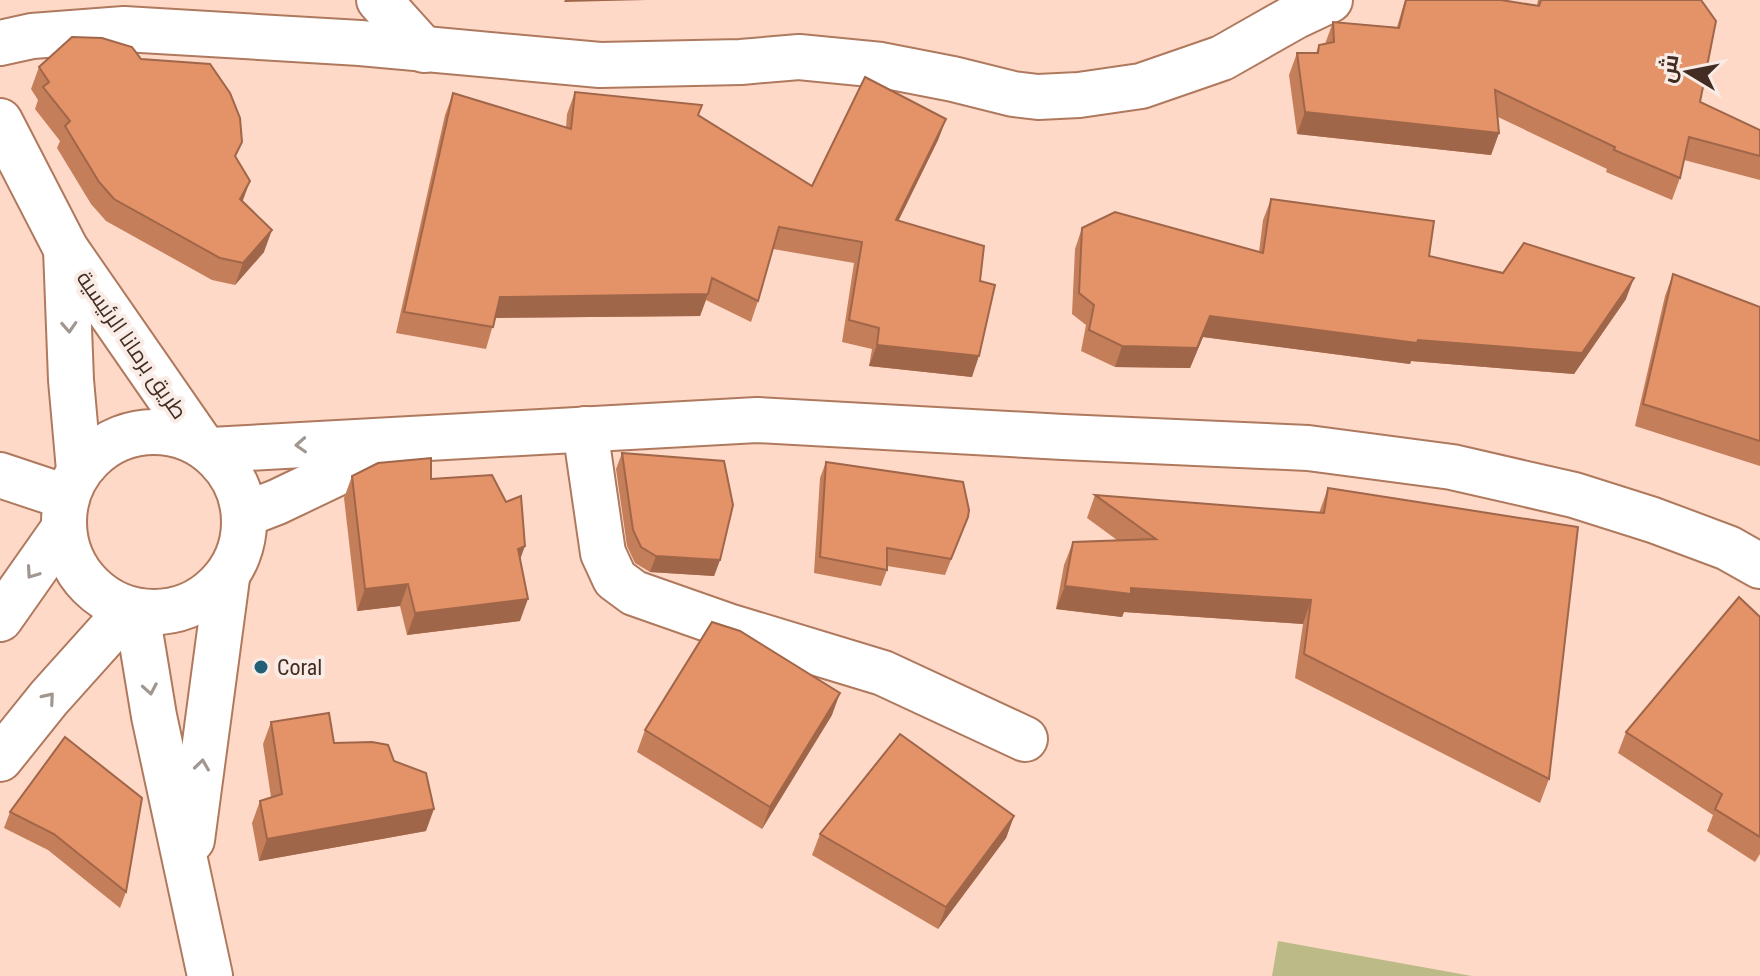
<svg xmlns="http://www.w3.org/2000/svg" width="1760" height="976" font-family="'Roboto Condensed',Cairo,sans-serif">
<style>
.green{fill:#bcbb87}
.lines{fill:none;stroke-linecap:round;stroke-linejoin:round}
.street-casing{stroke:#af795e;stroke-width:48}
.secondary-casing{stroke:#af795e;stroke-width:48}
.street{stroke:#fff;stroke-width:44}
.secondary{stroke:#fff;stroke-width:44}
.wall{fill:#c47e59}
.shaded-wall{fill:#a06649}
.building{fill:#e49268;stroke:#a06649;stroke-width:2}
.oneway{stroke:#a19690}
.poi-dot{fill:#236077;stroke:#f9ece6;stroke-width:3}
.labels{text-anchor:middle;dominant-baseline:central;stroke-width:8;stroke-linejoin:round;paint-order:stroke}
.street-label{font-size:22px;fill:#432c21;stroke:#f9ece6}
.poi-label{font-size:22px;fill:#432c21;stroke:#f9ece6;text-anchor:start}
</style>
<rect width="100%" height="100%" fill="#fed9c8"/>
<polygon class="green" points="1278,941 1472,976 1272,976"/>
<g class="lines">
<g class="street-casing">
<g id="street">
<polyline points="379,0 424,50"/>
<polyline points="0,43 32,36 124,29 360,43 600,65 741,62 799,57 881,65 953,79 1013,94 1038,97 1079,95 1141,86 1222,58 1296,16 1330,0"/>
<polyline points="585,429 603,553 615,579 634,593 728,626 883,673 1025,739"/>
<polyline points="0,475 66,497"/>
</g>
</g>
<g class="secondary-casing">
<g id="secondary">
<polyline points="0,121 66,249 199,441"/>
<polyline points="66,249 71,380 79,470"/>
<circle cx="154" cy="522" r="90"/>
<polyline points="211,450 757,420 1063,437 1308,448 1452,467 1574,495 1653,520 1728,548 1760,566"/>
<polyline points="246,514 277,502 390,448"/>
<polyline points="137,613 154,716 210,976"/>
<polyline points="0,619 64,528"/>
<polyline points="0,759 49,698 128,610"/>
<polyline points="192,840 227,578"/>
</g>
</g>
<use href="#street" class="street"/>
<use href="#secondary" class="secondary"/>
</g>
<g class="wall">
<polygon points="1405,0 1501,0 1537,5 1538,0 1701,0 1700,102 1760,130 1760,180 1684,160 1680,178 1672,200 1606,172 1607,169 1498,117 1499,133 1491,155 1297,134 1289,75 1297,53 1316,53 1319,45 1325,44 1333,22 1397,27"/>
<polygon points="141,59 236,159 243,202 264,252 235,285 212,280 106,221 91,204 57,148 60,141 35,109 38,100 31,89 39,67"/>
<polygon points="575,92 698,115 812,186 946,119 938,140 898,221 980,281 972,377 869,366 872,349 842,342 854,263 773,249 758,301 751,322 706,300 700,316 495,318 486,349 396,333 445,115 453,93 566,128 567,114"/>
<polygon points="1271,199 1429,256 1626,299 1574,374 1411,361 1410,364 1203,337 1190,368 1115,367 1081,351 1086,325 1072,314 1075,249 1082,228 1259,252 1263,220"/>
<polygon points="1673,274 1760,307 1760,466 1635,426 1665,296"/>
<polygon points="622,453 720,560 714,576 650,572 635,563 627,546 616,469"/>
<polygon points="826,462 968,517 945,575 887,566 887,570 881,586 814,573 820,478"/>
<polygon points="352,476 431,479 520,559 520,621 407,635 400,606 357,611 344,498"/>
<polygon points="1328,488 1549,779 1540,803 1295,678 1303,624 1124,612 1122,617 1056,609 1064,565 1073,542 1117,540 1087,518 1095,495 1319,513"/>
<polygon points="1760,617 1760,854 1755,862 1707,831 1713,815 1618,753 1626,732"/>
<polygon points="832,715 762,829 637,752 645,730"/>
<polygon points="271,722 394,761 426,831 259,861 252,823 260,801 271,797 263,744"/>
<polygon points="65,737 126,892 120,908 48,850 4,828 10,812"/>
<polygon points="1014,816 1006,838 938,929 812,855 820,834"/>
</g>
<g class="shaded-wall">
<polygon points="565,0 647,0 564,2"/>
<polygon points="1305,112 1499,133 1491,155 1297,134"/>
<polygon points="946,119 938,140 888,242 896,220"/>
<polygon points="250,181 242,203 240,199"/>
<polygon points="272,230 264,252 235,285 243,263"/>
<polygon points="1634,278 1626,299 1574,374 1411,361 1410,364 1203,337 1190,368 1115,367 1122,346 1210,316"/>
<polygon points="708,294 700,316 492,318 500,297"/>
<polygon points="877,345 979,356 972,377 869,366"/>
<polygon points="525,546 517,568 518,549"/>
<polygon points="656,556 720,560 714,576 650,572"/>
<polygon points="408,584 400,606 357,611 365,589"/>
<polygon points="1065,586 1131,588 1311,600 1303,624 1124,612 1122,617 1056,609"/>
<polygon points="528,599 520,621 407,635 415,613"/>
<polygon points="840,693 832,715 762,829 770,807"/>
<polygon points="434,809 426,831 259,861 267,839"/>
<polygon points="1014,816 1006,838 938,929 946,907"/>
</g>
<g class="building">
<polygon points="1406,0 1501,0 1539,6 1541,0 1701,0 1716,21 1700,102 1760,130 1760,156 1689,137 1680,178 1614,150 1615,147 1495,90 1499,133 1305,112 1297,53 1318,53 1319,45 1334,42 1333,22 1399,28"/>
<polygon points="72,37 102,38 132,47 141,59 210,64 230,93 240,118 242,142 235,156 250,181 240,199 272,230 243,263 220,258 114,199 99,182 65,126 70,121 43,87 49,82 39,67"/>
<polygon points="865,77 946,119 896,220 984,246 980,281 995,285 979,356 877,345 879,328 849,320 862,242 779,227 758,301 712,278 708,294 500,297 493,327 404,312 453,93 571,129 575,92 702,105 698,115 812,186"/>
<polygon points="1271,199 1434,221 1429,256 1503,273 1524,243 1634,278 1582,353 1418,340 1417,343 1210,316 1197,348 1122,346 1089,330 1094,305 1079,293 1082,228 1115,212 1263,253"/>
<polygon points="1673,274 1760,307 1760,441 1643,404"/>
<polygon points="622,453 724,461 733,505 720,560 656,556 641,547 633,530"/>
<polygon points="431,458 431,479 492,475 506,502 521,496 525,546 518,549 528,599 415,613 408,584 365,589 352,476 378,463"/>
<polygon points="826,462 963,482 969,510 968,517 951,559 887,548 887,570 820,557"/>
<polygon points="1328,488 1578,527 1549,779 1304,654 1311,600 1131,588 1131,594 1065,586 1073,542 1156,539 1095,495 1324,513"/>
<polygon points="1739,597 1760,617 1760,837 1715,809 1722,794 1626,732"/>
<polygon points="712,622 740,631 840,693 770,807 645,730"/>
<polygon points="329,713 334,743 372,742 388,745 394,761 426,773 434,809 267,839 260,801 282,794 271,722"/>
<polygon points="900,734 1014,816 946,907 820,834"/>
<polygon points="65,737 142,798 126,892 54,834 10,812"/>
</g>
<defs><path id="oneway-chevron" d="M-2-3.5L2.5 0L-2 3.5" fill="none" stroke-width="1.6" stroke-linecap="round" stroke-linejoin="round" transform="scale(2)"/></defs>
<g class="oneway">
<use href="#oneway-chevron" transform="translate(69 327) rotate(87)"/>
<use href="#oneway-chevron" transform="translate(301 445) rotate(177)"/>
<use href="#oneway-chevron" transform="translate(32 573) rotate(125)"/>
<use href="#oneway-chevron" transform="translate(150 689) rotate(80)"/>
<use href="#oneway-chevron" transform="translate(49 698) rotate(-50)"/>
<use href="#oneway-chevron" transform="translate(202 765) rotate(-82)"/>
</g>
<circle class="poi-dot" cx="261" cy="667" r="8"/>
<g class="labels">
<g class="street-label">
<text transform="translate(132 345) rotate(55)">طريق برمانا الرئيسية</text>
</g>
<g class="poi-label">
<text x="277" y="667">Coral</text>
</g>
</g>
<g transform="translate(1688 72) rotate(280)" stroke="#f9ece6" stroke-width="6" paint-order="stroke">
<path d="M0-6L14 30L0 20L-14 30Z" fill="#432c21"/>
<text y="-12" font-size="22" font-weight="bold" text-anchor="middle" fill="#432c21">ش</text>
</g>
</svg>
